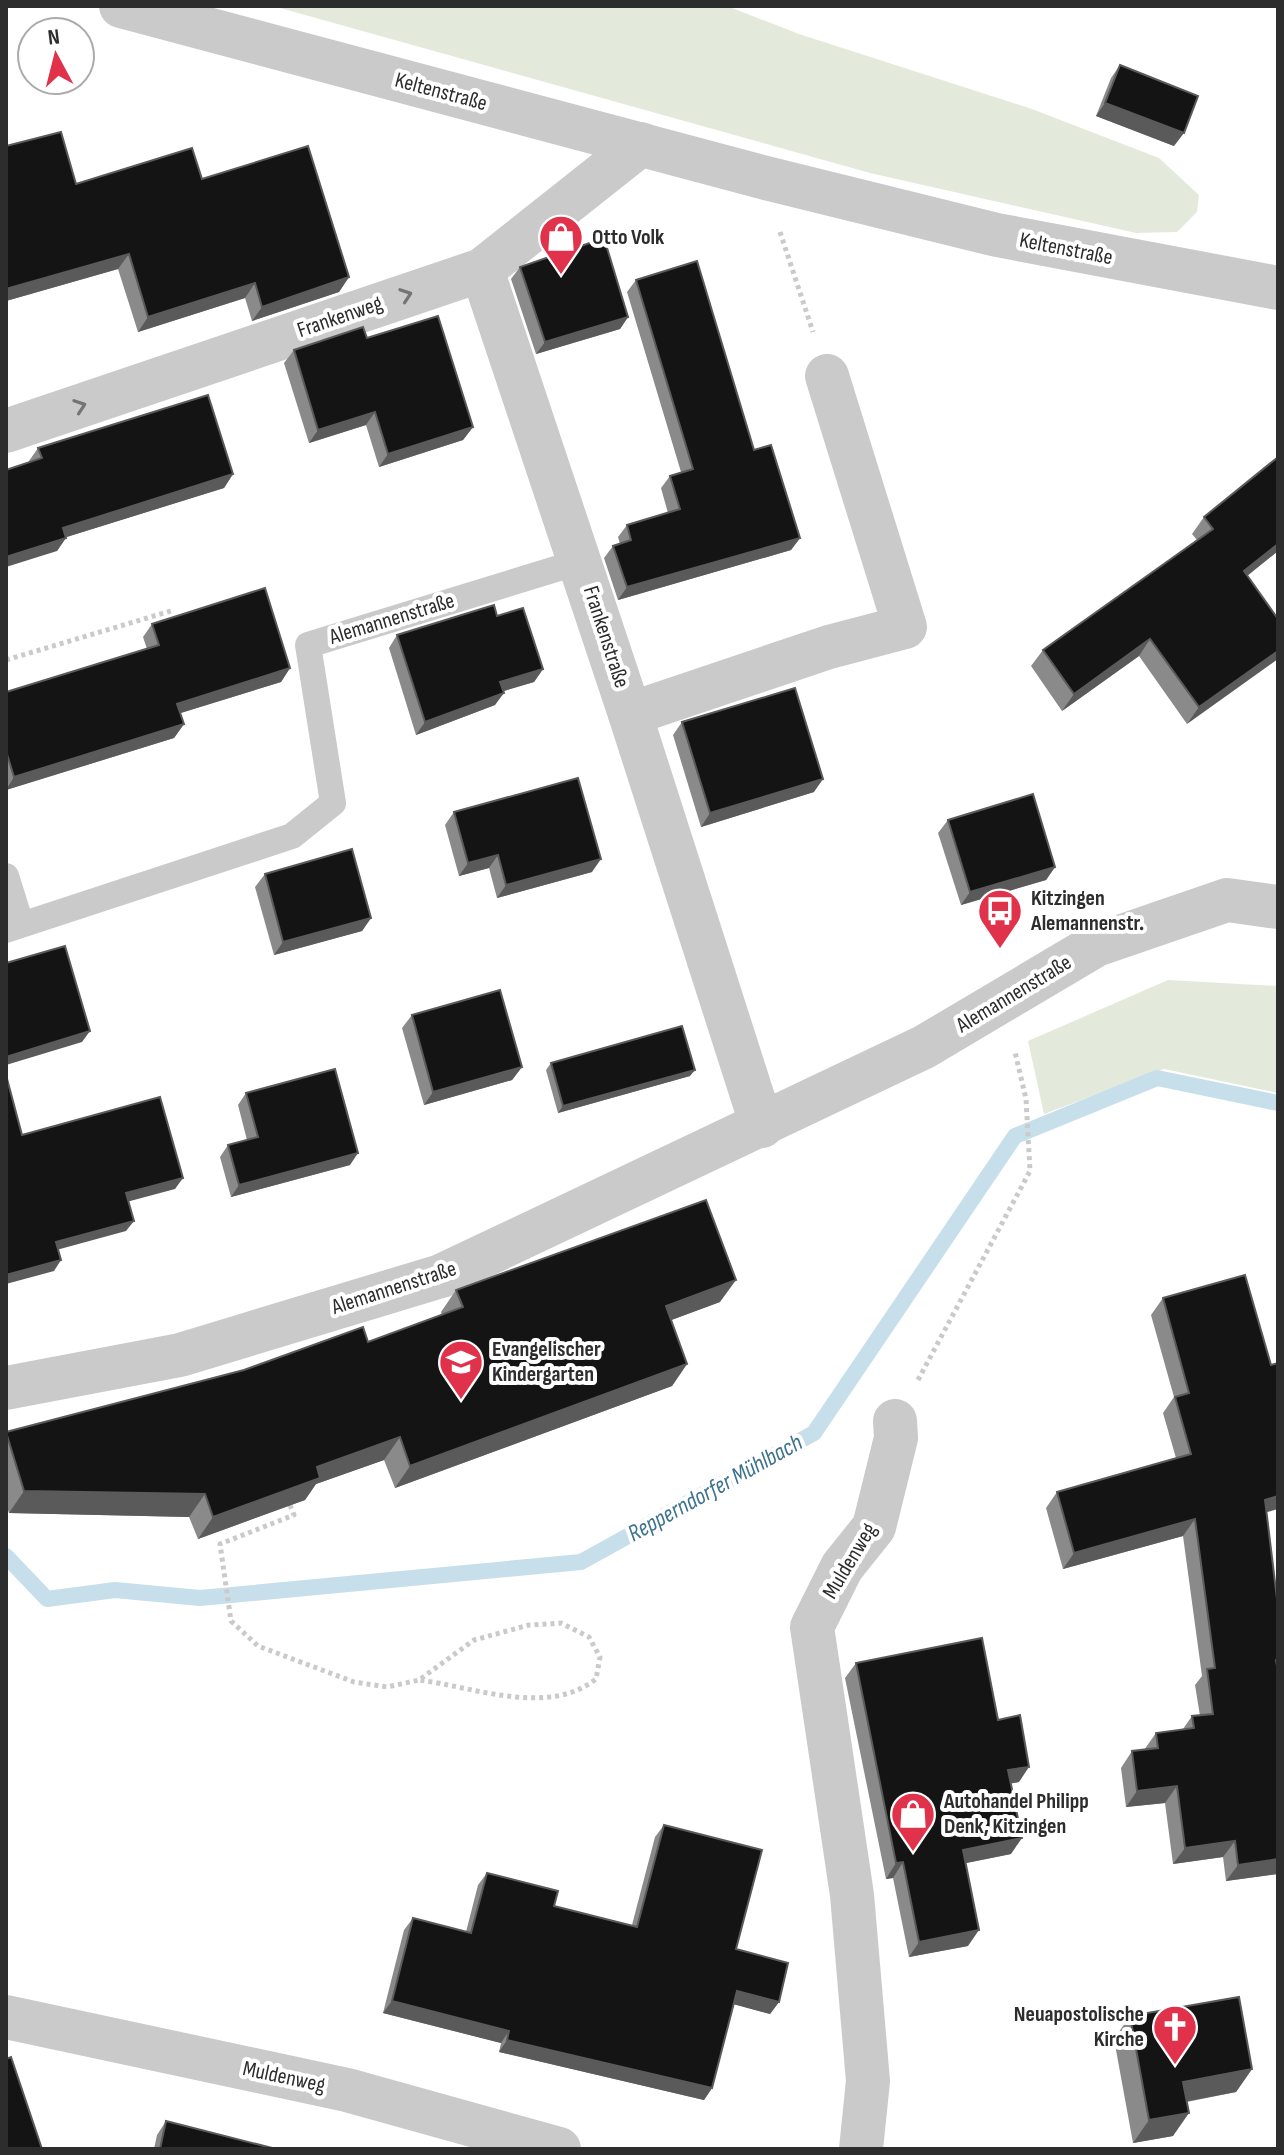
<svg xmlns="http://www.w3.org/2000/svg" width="1284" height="2155" font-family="'Sofia Sans Condensed',sans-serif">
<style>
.green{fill:#e4eadb}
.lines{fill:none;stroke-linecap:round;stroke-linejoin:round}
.stream{stroke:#c7dfea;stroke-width:16}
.path{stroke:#cacaca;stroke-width:5;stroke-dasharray:4 4;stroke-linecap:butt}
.lane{stroke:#cacaca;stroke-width:26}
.street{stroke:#cacaca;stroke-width:44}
.wall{fill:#8a8a8a}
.shaded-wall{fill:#5a5a5a}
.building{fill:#141414;stroke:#5a5a5a;stroke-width:2}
.oneway{stroke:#747474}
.labels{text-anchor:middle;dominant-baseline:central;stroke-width:8;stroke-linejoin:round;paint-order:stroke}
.street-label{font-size:22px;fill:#2d2d2d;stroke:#fff}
.poi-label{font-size:22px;font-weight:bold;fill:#2d2d2d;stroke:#fff;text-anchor:start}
.water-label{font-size:24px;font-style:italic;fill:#3e738d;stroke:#fff}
</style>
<rect width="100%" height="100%" fill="#fff"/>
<g class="green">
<polygon points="273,6 727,6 799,34 1032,109 1159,158 1199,195 1197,212 1177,232 1136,233 870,173"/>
<polygon points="1168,980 1278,986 1278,1093 1164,1069 1044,1114 1028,1041"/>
</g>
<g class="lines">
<polyline class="stream" points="6,1556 47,1599 115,1590 200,1598 581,1562 814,1433 1015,1136 1157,1078 1278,1103"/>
<g class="path">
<polyline points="780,232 813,332"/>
<polyline points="6,660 174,610"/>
<polyline points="918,1380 1030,1171 1026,1099 1015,1052"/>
<path d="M 290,1505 L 294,1515 L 220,1544 L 231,1621 L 258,1646 L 354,1682 L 387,1687 L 419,1680 L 474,1640 L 529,1625 L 561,1623 L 589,1637 L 600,1657 L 596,1679 C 548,1717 474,1687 419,1680"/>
</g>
<g class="lane">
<polyline points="6,876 21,924"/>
<polyline points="6,930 292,836 333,803 308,645 582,561"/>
</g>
<g class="street">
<polyline points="121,6 762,177 997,235 1278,288"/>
<polyline points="482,270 630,714"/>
<polyline points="6,431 482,270 641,144"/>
<polyline points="762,1126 630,714 829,647 905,627 827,376"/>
<polyline points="6,1388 180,1355 441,1276 924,1047 1096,945 1227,900 1278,907"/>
<polyline points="6,2017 347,2090 559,2149"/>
<polyline points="861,2149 868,2081 852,1895 812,1627 842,1567 874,1527 896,1438 895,1421"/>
</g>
</g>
<g class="wall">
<polygon points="1120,65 1174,146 1096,116 1111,78"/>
<polygon points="6,146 76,184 202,179 349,277 339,292 252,321 245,298 138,332 118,269 6,301"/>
<polygon points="520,267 628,317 620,329 536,354 511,279"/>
<polygon points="636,280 754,450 800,538 791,550 618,600 604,558 613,546 620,544 618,537 627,525 668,513 661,488 670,476 681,472 627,292"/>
<polygon points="367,338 473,427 463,440 379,467 366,425 309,443 284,363 294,350"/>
<polygon points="38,448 233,474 224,488 66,537 57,551 29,461"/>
<polygon points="1278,457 1278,551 1247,576 1278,619 1187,724 1139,656 1062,711 1031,666 1043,650 1197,540 1192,534 1204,517"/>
<polygon points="497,616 543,669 534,682 503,691 495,705 416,735 389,648 397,635"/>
<polygon points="152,624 290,668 281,682 180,713 184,724 174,738 6,790 6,692 147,649 143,637"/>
<polygon points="682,722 814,792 701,827 673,735"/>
<polygon points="454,812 592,872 497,898 489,868 459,876 445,825"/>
<polygon points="948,820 1055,867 1046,880 961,905 938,833"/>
<polygon points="265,874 371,918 362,931 274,955 255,887"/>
<polygon points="412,1015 522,1067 512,1080 424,1105 402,1028"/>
<polygon points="551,1063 690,1076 558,1113 546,1070"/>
<polygon points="246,1093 350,1165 231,1197 220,1157 228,1145 247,1140 238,1105"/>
<polygon points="456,1290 720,1302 671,1320 687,1364 672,1386 395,1488 384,1460 316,1484 305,1500 198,1539 189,1517 9,1513 6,1505 6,1432 368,1342 442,1315 441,1312"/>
<polygon points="1163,1298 1266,1512 1278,1874 1226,1881 1223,1857 1173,1864 1165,1803 1126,1807 1121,1768 1132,1751 1144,1750 1156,1733 1183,1729 1192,1716 1200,1716 1195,1685 1202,1676 1183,1536 1063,1569 1046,1508 1057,1492 1176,1458 1163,1413 1174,1397 1151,1315"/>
<polygon points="856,1663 998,1720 1019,1782 1011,1783 1011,1854 965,1863 968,1946 909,1957 893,1878 886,1879 845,1678"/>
<polygon points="664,1825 736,1949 779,2002 770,2014 734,2004 712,2088 704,2100 499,2052 501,2043 383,2013 404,1930 413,1918 466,1932 478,1885 487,1873 554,1906 632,1925 655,1837"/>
<polygon points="1130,2016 1252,2069 1236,2092 1187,2102 1173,2136 1133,2143 1114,2039"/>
<polygon points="166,2121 276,2149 154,2149 157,2135"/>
</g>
<g class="shaded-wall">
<polygon points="1105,103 1184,133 1174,146 1096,116"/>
<polygon points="129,254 118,269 6,301 6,289"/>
<polygon points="349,277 339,292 252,321 262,307"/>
<polygon points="255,283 245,298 138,332 148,317"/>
<polygon points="628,317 620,329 536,354 545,342"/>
<polygon points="375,412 366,425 309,443 318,430"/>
<polygon points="473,427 463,440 379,467 388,454"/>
<polygon points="233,474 224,488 54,541 63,528"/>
<polygon points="66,538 57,551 6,567 6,557"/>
<polygon points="800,538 791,550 618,600 627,587"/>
<polygon points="1278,544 1278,551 1232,588 1244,571"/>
<polygon points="1150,639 1139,656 1062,711 1074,694"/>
<polygon points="1278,651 1278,659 1187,724 1199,707"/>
<polygon points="290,668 281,682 168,717 177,704"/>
<polygon points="543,669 534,682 491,695 500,682"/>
<polygon points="504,693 495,705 416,735 425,722"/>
<polygon points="184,724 174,738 6,790 14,777"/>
<polygon points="823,779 814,792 701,827 710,813"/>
<polygon points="498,855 489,868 459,876 468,863"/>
<polygon points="601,859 592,872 497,898 506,885"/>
<polygon points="1055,867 1046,880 961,905 970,892"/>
<polygon points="371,918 362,931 274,955 283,942"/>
<polygon points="90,1031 82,1042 6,1065 6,1057"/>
<polygon points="522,1067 512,1080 424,1105 433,1092"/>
<polygon points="695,1070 690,1076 558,1113 563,1106"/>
<polygon points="358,1153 350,1165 231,1197 239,1185"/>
<polygon points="183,1178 175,1189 119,1204 126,1193"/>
<polygon points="134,1221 126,1231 49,1252 56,1242"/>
<polygon points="61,1260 54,1271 6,1284 6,1275"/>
<polygon points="736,1280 720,1302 650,1328 666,1306"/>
<polygon points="687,1364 672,1386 395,1488 410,1466"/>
<polygon points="400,1437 384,1460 316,1484 305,1500 198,1539 213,1517 317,1467"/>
<polygon points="24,1491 205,1494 189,1517 9,1513"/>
<polygon points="1278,1496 1278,1509 1253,1516 1265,1500"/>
<polygon points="1195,1519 1183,1536 1063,1569 1074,1553"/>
<polygon points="1029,1767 1019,1782 998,1786 1008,1770"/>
<polygon points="1177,1786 1165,1803 1126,1807 1137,1791"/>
<polygon points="1022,1838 1011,1854 952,1866 963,1850"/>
<polygon points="1235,1841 1223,1857 1173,1864 1185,1848"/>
<polygon points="1278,1859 1278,1874 1226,1881 1238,1865"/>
<polygon points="903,1862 893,1878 886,1879 896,1863"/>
<polygon points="979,1930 968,1946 909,1957 919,1942"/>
<polygon points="737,1991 779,2002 770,2014 729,2003"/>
<polygon points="392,2001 509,2031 501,2043 383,2013"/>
<polygon points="507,2040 712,2088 704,2100 499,2052"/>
<polygon points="1252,2069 1236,2092 1167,2105 1183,2082"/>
<polygon points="1189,2113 1173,2136 1133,2143 1149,2120"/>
</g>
<g class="building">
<polygon points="1120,65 1198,96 1184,133 1105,103"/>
<polygon points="61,132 76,184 192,148 202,179 308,146 349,277 262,307 255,283 148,317 129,254 6,289 6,146"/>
<polygon points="604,238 628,317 545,342 520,267"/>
<polygon points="697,261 754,450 771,445 800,538 627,587 613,546 631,540 627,525 680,509 670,476 693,469 636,280"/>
<polygon points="438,316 473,427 388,454 375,412 318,430 294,350 363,327 367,338"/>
<polygon points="208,395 233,474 63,528 66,538 6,557 6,470 42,458 38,448"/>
<polygon points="1278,457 1278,544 1244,571 1278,619 1278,651 1199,707 1150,639 1074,694 1043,650 1213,529 1204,517"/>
<polygon points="265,588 290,668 177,704 184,724 14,777 6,751 6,692 159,645 152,624"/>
<polygon points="494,605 497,616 523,608 543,669 500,682 504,693 425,722 397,635"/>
<polygon points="795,688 823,779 710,813 682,722"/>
<polygon points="578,778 601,859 506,885 498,855 468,863 454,812"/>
<polygon points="1033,794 1055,867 970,892 948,820"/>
<polygon points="352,849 371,918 283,942 265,874"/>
<polygon points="65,946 90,1031 6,1057 6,963"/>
<polygon points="500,990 522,1067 433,1092 412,1015"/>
<polygon points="682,1026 695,1070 563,1106 551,1063"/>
<polygon points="335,1069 358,1153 239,1185 228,1145 258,1137 246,1093"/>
<polygon points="6,1075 22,1135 160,1097 183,1178 126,1193 134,1221 56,1242 61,1260 6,1275"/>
<polygon points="706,1200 736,1280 666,1306 687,1364 410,1466 400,1437 317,1467 320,1478 213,1517 205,1494 24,1491 6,1432 244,1370 363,1327 368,1342 463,1307 456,1290"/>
<polygon points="1245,1275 1271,1365 1278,1363 1278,1496 1265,1500 1278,1607 1278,1659 1276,1660 1278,1672 1278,1859 1238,1865 1235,1841 1185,1848 1177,1786 1137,1791 1132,1751 1158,1748 1156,1733 1194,1728 1192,1716 1213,1714 1207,1669 1215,1668 1195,1519 1074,1553 1057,1492 1191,1454 1175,1397 1189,1393 1163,1298"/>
<polygon points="982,1638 998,1720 1020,1715 1029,1767 1008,1770 1022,1838 963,1850 979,1930 919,1942 903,1862 896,1863 856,1663"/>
<polygon points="664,1825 762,1850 736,1949 788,1963 779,2002 737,1991 712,2088 507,2040 509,2031 392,2001 413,1918 471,1933 487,1873 558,1891 554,1906 637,1927"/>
<polygon points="1239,1997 1252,2069 1183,2082 1189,2113 1149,2120 1130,2016"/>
<polygon points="11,2057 42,2149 6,2149 6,2059"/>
<polygon points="166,2121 276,2149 160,2149"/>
</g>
<defs><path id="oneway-chevron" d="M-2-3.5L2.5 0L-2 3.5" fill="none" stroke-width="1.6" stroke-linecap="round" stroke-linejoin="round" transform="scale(2)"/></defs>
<g class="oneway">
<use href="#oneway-chevron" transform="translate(406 295) rotate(-19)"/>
<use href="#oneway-chevron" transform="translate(80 406) rotate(-19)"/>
</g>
<defs>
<g id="shop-pin" transform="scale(2.3)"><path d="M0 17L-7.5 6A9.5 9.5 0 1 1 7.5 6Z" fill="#e0334b" stroke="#fff"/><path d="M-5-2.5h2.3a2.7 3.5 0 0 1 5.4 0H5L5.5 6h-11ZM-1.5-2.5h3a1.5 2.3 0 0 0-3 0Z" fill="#fff"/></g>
<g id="bus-pin" transform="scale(2.3)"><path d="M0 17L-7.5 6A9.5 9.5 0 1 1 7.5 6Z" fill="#e0334b" stroke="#fff"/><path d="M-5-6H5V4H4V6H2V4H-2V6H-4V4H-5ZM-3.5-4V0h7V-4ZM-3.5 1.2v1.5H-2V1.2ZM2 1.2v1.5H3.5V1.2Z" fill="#fff"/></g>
<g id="school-pin" transform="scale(2.3)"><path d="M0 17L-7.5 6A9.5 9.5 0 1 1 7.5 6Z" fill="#e0334b" stroke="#fff"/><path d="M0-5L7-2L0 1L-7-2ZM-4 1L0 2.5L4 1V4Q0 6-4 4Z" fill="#fff"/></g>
<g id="church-pin" transform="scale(2.3)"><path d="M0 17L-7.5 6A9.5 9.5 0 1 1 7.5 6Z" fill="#e0334b" stroke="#fff"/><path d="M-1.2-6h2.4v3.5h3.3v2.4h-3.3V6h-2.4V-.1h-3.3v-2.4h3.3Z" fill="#fff"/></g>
</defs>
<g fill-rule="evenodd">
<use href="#shop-pin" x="561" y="237"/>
<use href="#bus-pin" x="1000" y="911"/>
<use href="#school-pin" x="461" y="1362"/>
<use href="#shop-pin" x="913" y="1814"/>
<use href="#church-pin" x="1175" y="2027"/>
</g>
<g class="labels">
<g class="street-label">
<text transform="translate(441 92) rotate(15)">Keltenstraße</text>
<text transform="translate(1066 249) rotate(11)">Keltenstraße</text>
<text transform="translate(340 317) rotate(-19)">Frankenweg</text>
<text transform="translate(392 619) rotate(-17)">Alemannenstraße</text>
<text transform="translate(606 637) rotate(72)">Frankenstraße</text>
<text transform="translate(1014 994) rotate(-31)">Alemannenstraße</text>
<text transform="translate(394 1288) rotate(-18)">Alemannenstraße</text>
<text transform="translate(850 1561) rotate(-59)">Muldenweg</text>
<text transform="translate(284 2077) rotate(12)">Muldenweg</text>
</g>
<g class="poi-label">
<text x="592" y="237">Otto Volk</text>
<text x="1031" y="898">Kitzingen<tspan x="1031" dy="25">Alemannenstr.</tspan></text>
<text x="492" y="1349">Evangelischer<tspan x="492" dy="25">Kindergarten</tspan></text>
<text x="944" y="1801">Autohandel Philipp<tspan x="944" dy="25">Denk, Kitzingen</tspan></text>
<text x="1144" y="2014" text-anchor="end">Neuapostolische<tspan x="1144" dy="25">Kirche</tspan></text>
</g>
<g class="water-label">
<text transform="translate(715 1488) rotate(-29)">Repperndorfer Mühlbach</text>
</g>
</g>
<rect width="1284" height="2155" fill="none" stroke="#2d2d2d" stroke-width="16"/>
<g transform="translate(56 56) rotate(353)"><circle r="38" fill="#ffffff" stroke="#ababab" stroke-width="2"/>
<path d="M0-6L14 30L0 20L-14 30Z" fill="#e0334b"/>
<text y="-12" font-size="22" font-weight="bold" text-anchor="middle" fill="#2d2d2d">N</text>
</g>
</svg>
